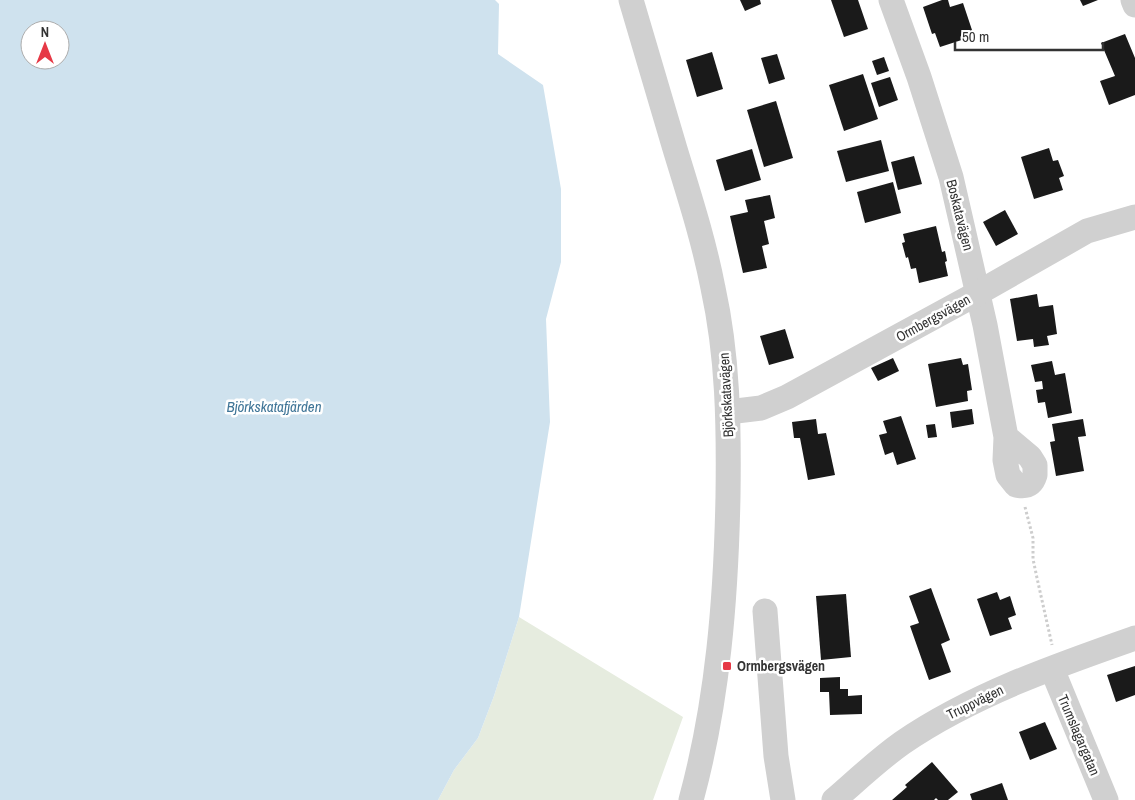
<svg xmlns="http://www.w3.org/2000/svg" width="1135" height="800" font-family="'Archivo Narrow',sans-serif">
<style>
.green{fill:#e6ecdf}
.water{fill:#cfe2ee;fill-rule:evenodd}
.building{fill:#1a1a1a}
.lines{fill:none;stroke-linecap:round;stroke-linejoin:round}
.path{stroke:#cdcdcd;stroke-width:3;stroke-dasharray:2.5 2.5;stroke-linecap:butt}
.minor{stroke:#d0d0d0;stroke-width:25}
.poi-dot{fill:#e63946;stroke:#fff;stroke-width:2}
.labels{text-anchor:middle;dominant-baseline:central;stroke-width:5;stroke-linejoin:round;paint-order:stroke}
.street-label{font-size:14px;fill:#333;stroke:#fff}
.poi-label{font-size:14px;font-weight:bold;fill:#333;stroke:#fff;text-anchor:start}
.water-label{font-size:15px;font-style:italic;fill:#3f7597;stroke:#fff}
</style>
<rect width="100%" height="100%" fill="#fff"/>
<polygon class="green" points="519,617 683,717 653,800 438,800 454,770 478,738 494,696"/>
<path class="water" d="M 0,0 L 495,0 L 499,4 L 498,54 L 543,85 L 561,189 L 561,262 L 546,319 L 550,422 L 519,617 L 494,696 L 478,738 L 454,770 L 438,800 L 0,800 ZM 30,30 L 60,30 L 60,60 L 30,60 Z"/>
<g class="building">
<polygon points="740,0 760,0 761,4 745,11"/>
<polygon points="831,0 858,0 868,29 844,37"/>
<polygon points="942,0 948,0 950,7 963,3 974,36 940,47 935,33 932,34 923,7"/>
<polygon points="1080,0 1098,0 1083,6"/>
<polygon points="1125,34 1135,58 1135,95 1109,105 1100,81 1115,76 1101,43"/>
<polygon points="712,52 723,89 697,97 686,60"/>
<polygon points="777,54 785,79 769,84 761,58"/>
<polygon points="884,57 889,71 877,75 872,61"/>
<polygon points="863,74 878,119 844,131 829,85"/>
<polygon points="890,77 898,100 879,107 871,83"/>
<polygon points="776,101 793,158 764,167 747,110"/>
<polygon points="881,140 889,171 846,182 837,151"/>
<polygon points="1049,148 1053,161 1058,160 1064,176 1059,178 1063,190 1034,199 1021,157"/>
<polygon points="752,149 761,180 725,191 716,160"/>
<polygon points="914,156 922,184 898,190 891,162"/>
<polygon points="893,182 901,213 865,223 857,192"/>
<polygon points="770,195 775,218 764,221 769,244 762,246 767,268 743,273 730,216 748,212 745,200"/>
<polygon points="1005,210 1018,234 996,246 983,222"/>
<polygon points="936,226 942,252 945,251 947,261 945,262 948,276 919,283 916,268 911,269 908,257 906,258 902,243 905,242 903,234"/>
<polygon points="1037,294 1039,307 1053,305 1057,334 1047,336 1049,345 1034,347 1033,339 1017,341 1010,299"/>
<polygon points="785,329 794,358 769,365 760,336"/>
<polygon points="893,358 899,371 878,381 871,368"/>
<polygon points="961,358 963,365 968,364 972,390 967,391 968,401 936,407 928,364"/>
<polygon points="1052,361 1055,375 1065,373 1072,413 1048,418 1045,402 1038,403 1036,390 1043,389 1042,381 1035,382 1031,365"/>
<polygon points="972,409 974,424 952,428 950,412"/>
<polygon points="901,416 916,459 897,465 893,452 885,455 879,435 887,433 883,421"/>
<polygon points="816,419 818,434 826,433 835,475 808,480 800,438 794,438 792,422"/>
<polygon points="1083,419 1086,436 1078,437 1084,471 1056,476 1050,442 1055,441 1052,424"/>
<polygon points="935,424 937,437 928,438 926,425"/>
<polygon points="931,588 950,640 941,644 951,672 929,680 910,626 919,623 909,596"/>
<polygon points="997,592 1000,600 1010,596 1016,615 1008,618 1012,629 990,636 977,599"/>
<polygon points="846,594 851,657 821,660 816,596"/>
<polygon points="1135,666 1135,695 1116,702 1107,675"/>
<polygon points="840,677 840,689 848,689 848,696 862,695 862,714 830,715 829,692 820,692 820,678"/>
<polygon points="1045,722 1057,749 1030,760 1019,732"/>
<polygon points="932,762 958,792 948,800 938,800 936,798 934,800 892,800 907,787 905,785"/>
<polygon points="1002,783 1008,800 972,800 970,794"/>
</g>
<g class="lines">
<polyline class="path" points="1025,507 1033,538 1033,559 1037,578 1052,645"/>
<g class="minor">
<path d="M 631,0 C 646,50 661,100 675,149 C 689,195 704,241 713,288 C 728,356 729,426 728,496 C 726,598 718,701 691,800"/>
<path d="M 891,0 L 919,77 L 951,177 L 985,325 L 1006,437 L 1005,460 L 1008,475 L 1016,485 C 1026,487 1032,485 1035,475 L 1035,465 L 1030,457 L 1006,437"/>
<polyline points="1133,0 1135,5"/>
<polyline points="728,412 761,408 787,397 978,293 1087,231 1135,217"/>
<polyline points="765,611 776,756 783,800"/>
<polyline points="1052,669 1106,800"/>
<path d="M 834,800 C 856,781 878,760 902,743 C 972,695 1055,666 1135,638"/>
</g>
</g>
<rect class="poi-dot" x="722" y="661" width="10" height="10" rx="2.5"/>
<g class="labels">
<g class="street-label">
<text transform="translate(960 215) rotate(76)">Boskatavägen</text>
<text transform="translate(933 318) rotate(-29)">Ormbergsvägen</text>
<text transform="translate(726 395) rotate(-93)">Björkskatavägen</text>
<text transform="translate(975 702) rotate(-26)">Truppvägen</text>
<text transform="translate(1079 735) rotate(67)">Trumslagargatan</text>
</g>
<g class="poi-label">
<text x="737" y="666">Ormbergsvägen</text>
</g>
<g class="water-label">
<text x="274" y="406">Björkskatafjärden</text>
</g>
</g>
<g transform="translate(45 45)"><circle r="24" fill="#ffffff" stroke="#adadad"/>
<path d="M0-4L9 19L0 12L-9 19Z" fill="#e63946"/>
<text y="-8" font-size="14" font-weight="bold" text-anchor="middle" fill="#333333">N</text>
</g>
<path d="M955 42v8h148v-8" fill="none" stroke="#333333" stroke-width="2.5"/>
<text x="962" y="42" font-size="15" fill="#333333" stroke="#ffffff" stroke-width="4" paint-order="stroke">50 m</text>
</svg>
